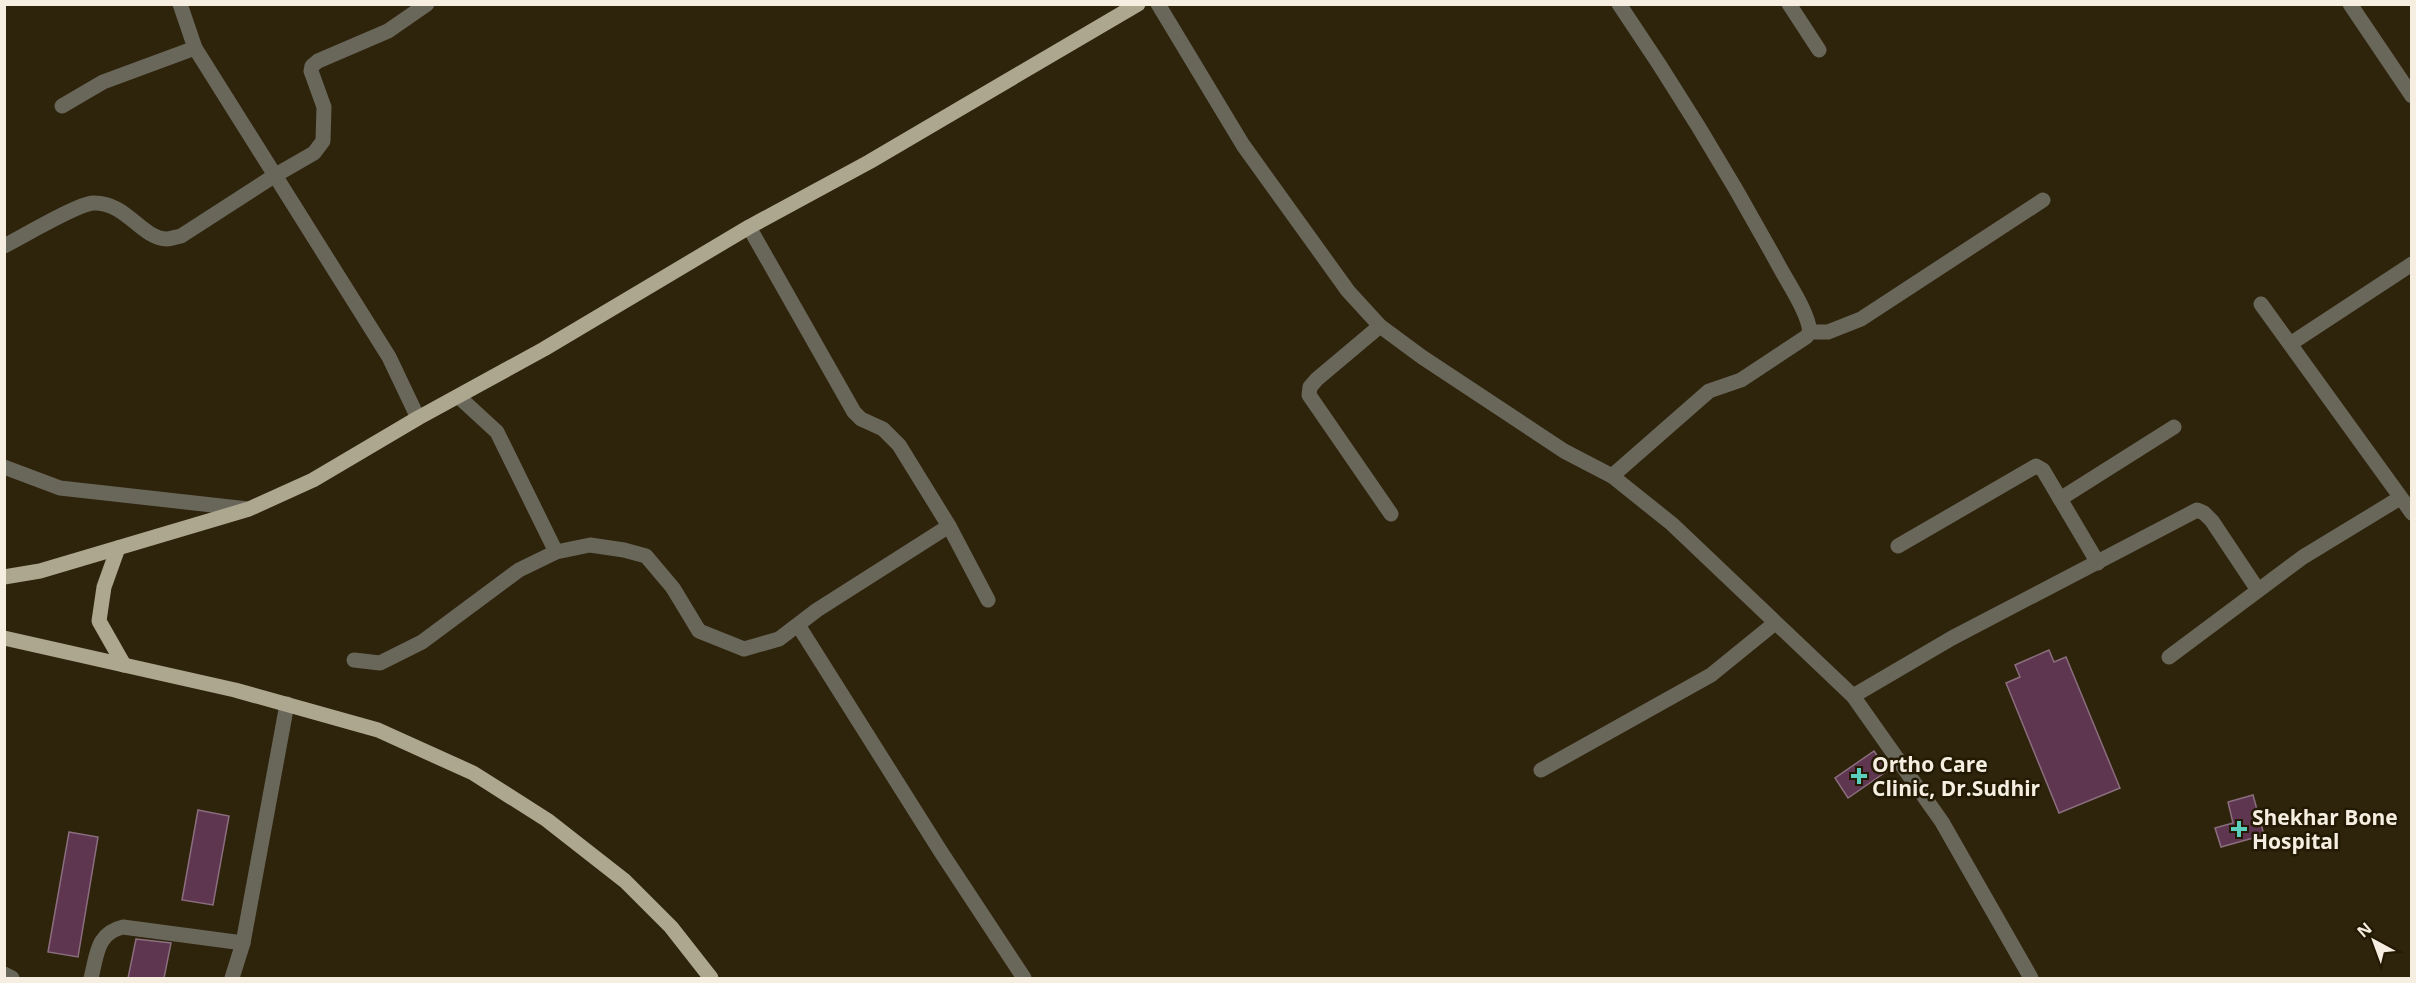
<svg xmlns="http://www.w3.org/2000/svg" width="2416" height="983" font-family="'Open Sans',sans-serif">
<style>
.building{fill:#5f364f;stroke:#8a6e7e;stroke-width:1.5}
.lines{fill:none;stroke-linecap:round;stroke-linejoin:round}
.minor{stroke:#69665a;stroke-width:15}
.major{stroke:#ada78f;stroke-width:15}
.poi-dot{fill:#5bcebc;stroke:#241a03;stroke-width:2}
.labels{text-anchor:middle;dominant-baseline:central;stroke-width:5;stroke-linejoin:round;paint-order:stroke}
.poi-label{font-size:21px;font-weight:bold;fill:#f6efe1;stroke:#241a03;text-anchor:start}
</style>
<rect width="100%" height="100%" fill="#2e230b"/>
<g class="building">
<polygon points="2049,650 2054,662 2066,657 2120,788 2059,813 2006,683 2020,677 2015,665"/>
<polygon points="1874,751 1887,771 1848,798 1835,778"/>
<polygon points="2253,795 2264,835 2221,847 2215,828 2233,823 2228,802"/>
<polygon points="198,810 229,816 213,905 182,900"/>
<polygon points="69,832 98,837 78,957 48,952"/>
<polygon points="136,939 171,943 164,978 128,978"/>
</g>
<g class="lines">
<g class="minor">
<polyline points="180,4 195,48 389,357 418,418"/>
<polyline points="1158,4 1243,145 1348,291 1380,326 1422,357 1564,451 1612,476 1672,524 1853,696 1942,822 2031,978"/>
<polyline points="1789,4 1819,50"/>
<polyline points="2350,4 2412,96"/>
<polyline points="62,106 103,82 195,48"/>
<polyline points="749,227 854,412 861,419 883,429 899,445 949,526 988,600"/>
<path d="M 4,246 C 22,237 77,204 93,203 C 127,202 140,238 167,239 C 171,239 176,237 181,236 L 274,176 L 314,153 L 323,141 L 324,107 L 311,71 L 312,66 L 318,61 L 388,31 L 427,4"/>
<polyline points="2261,304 2412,513"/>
<polyline points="1380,326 1317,379 1310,387 1309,395 1391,514"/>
<polyline points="1810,332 1828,332 1861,319 2043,200"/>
<polyline points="2290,344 2412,264"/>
<polyline points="459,397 497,432 556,552"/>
<polyline points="4,467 60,488 248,509"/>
<path d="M 1612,476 L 1709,391 L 1741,380 L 1806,337 L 1810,332 C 1808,312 1788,283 1779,266 C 1730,176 1677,89 1619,4"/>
<polyline points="2060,499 2174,427"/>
<polyline points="1898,546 2036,466 2043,470 2098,563"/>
<polyline points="798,625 941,852 1024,978"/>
<polyline points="2169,657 2303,557 2400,498"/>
<polyline points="354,660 380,663 422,642 519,570 556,552 590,545 624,550 646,556 673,588 699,631 744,649 779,639 817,610 949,526"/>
<polyline points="1853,696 1952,638 2197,510 2204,513 2212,521 2258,590"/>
<polyline points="1541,770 1711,675 1775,623"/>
<polyline points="4,974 12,978"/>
<path d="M 91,978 C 97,956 96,933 123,927 L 243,943"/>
<polyline points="232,978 243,943 287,704"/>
</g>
<g class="major">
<polyline points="118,548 104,587 99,621 124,665"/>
<polyline points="4,577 40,571 249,509 313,480 418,418 544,349 749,227 869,162 1138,4"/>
<polyline points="4,638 235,690 378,730 473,773 547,820 625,881 671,927 711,978"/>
</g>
</g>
<g class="poi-dot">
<path d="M1856 767h6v6h6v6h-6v6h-6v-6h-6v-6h6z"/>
<path d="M2236 820h6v6h6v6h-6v6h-6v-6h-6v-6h6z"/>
</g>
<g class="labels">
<g class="poi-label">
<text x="1872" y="764">Ortho Care<tspan x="1872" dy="24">Clinic, Dr.Sudhir</tspan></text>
<text x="2252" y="817">Shekhar Bone<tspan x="2252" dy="24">Hospital</tspan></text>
</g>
</g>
<rect width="2416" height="983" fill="none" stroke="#f6efe1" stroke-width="12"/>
<g transform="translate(2374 941) rotate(319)" stroke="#241a03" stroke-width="4.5" paint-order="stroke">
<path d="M0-4.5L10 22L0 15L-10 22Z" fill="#f6efe1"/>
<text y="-9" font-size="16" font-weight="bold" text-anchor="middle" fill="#f6efe1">N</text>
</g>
</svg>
